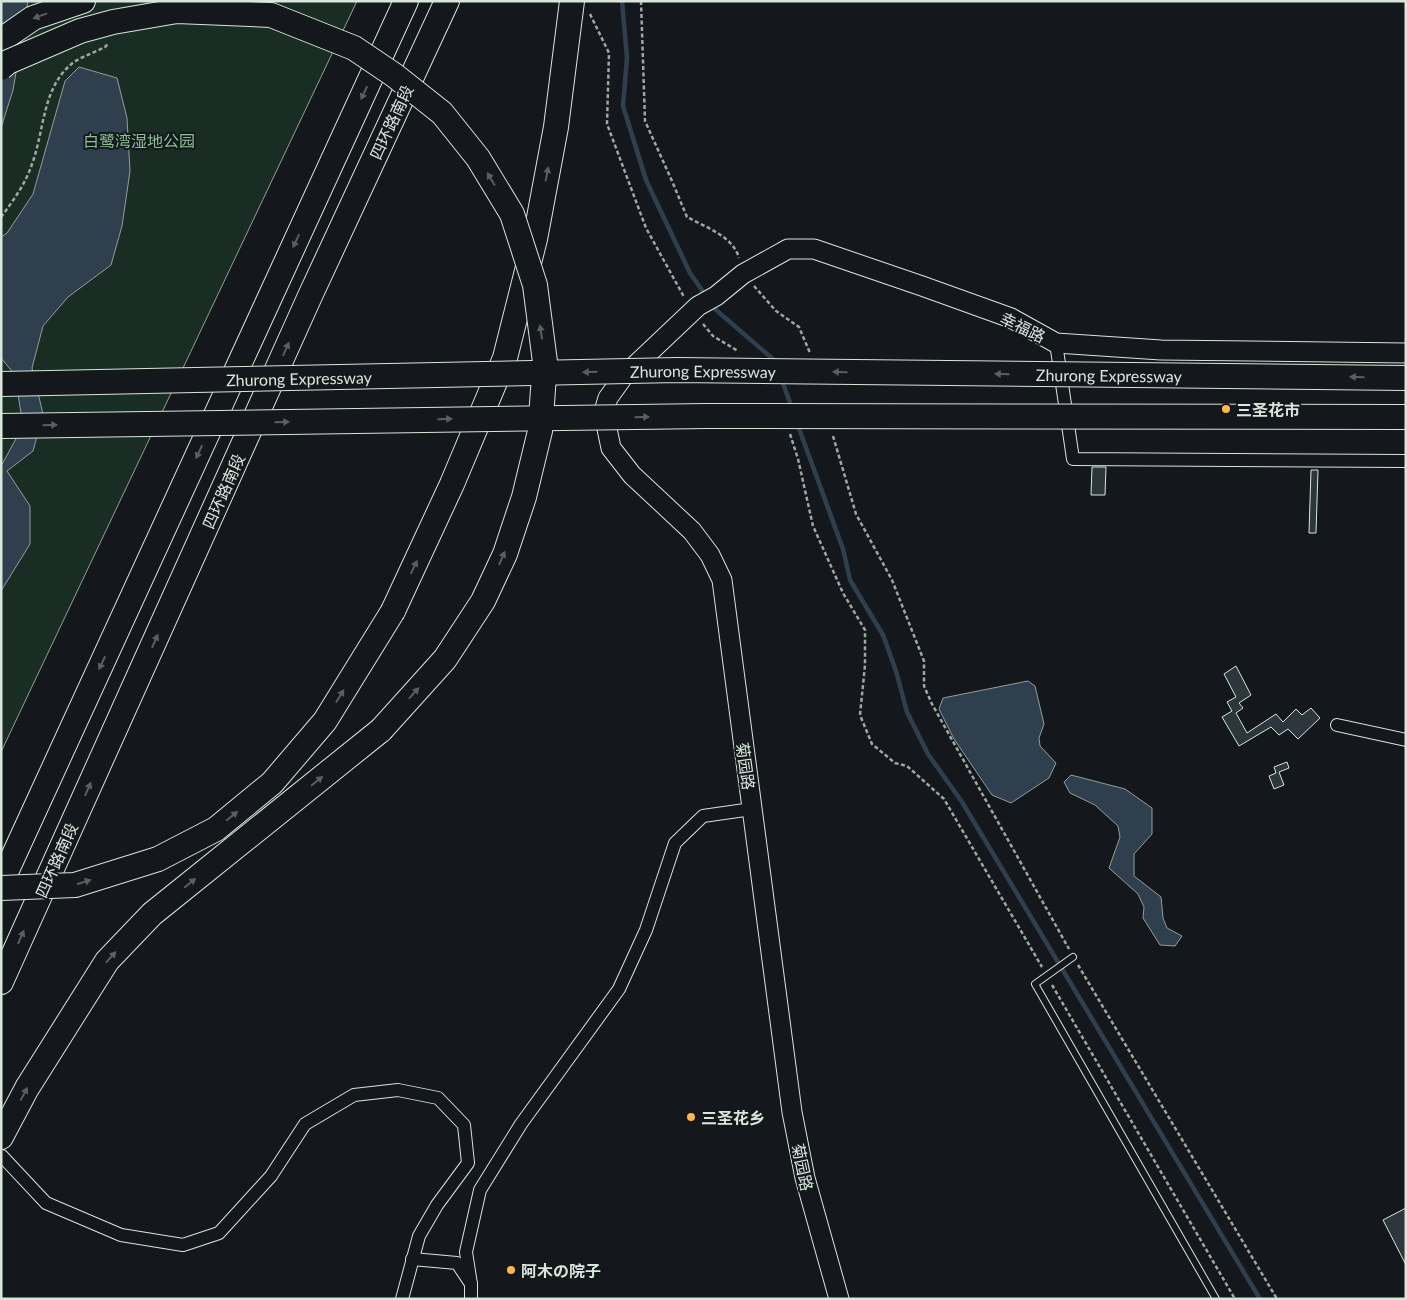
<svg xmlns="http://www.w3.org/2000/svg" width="1407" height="1300" font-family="Lato,'Noto Sans SC','Noto Sans JP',sans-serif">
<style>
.green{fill:#1a2d24;stroke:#939e99}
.water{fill:#2f3f4d;stroke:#939e99}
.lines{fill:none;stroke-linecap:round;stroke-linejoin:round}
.stream{stroke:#2f3f4d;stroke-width:4.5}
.building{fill:#2c363c;stroke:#d8e6dc}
.lane-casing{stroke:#d8e6dc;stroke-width:8}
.street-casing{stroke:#d8e6dc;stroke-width:14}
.secondary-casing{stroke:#d8e6dc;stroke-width:21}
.highway-casing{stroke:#d8e6dc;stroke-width:26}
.path{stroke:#9da8a2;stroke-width:2.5;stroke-dasharray:4 2.5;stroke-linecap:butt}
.lane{stroke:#14181c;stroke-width:6}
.street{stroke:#14181c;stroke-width:12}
.secondary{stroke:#14181c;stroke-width:19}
.highway{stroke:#14181c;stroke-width:24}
.highway-bridge-casing{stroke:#d8e6dc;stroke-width:26;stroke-linecap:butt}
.highway-bridge{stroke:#14181c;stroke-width:24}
.oneway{fill:#59605f}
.poi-dot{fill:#ffb74d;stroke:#14181c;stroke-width:2}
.labels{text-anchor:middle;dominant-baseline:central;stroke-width:4;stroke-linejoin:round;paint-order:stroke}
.street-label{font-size:16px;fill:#d8e6dc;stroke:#14181c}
.park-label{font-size:16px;fill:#8ac095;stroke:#14181c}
.poi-label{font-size:16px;font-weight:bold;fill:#d8e6dc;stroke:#14181c;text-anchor:start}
</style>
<rect width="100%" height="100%" fill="#14181c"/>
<polygon class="green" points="1,1 357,1 1,752"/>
<g class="water">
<polygon points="1,1 28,1 13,90 1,128"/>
<polygon points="79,67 117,78 127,118 130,171 122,226 111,265 68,297 43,326 32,368 43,414 33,451 7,471 30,506 30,544 1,591 1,466 23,426 15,375 1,358 1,237 7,233 33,194 65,81"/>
<polygon points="1028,681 1035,686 1044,724 1039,738 1040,746 1056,763 1049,778 1011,803 992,795 954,739 939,709 943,698"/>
<polygon points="1071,775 1125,789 1152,808 1152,834 1134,854 1134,876 1161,897 1163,918 1167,928 1182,936 1175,946 1160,945 1143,918 1144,907 1138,894 1109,868 1120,837 1118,826 1095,805 1070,793 1064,782"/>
</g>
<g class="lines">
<g class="stream">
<polyline points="622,1 627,58 623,106 646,180 690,273 706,296"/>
<polyline points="712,305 716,310 774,360 776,364"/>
<polyline points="781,378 792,408"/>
<polyline points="797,423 843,549 850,580 883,635 896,671 907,712 928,754 962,802 1260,1299"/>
</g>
</g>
<g class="building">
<polygon points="1092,467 1106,467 1105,495 1091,495"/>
<polygon points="1311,470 1318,470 1316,533 1309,533"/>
<polygon points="1236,666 1251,695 1239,703 1243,708 1236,713 1247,733 1276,714 1283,722 1296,709 1302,715 1311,708 1320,718 1298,739 1288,729 1279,735 1271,727 1239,746 1222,717 1232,711 1227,702 1236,697 1224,674"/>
<polygon points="1287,762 1289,768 1279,772 1284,785 1274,789 1269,776 1276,773 1274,767"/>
<polygon points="1406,1208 1406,1265 1383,1220"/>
</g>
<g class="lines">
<g class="lane-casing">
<polyline id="lane" points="1073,957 1035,984 1216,1299"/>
</g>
<g class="street-casing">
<g id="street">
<polyline points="1056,343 1073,459 1406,461"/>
<polyline points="1337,725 1406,740"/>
<polyline points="2,1156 46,1203 121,1235 183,1245 219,1233 271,1176 305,1124 354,1095 398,1090 438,1098 464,1125 468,1163 437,1205 419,1236 402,1299"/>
<polyline points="412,1259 457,1263 471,1284 471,1299"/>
<polyline points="471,1284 466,1252 480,1190 521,1124 619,989 646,930 675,843 703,816 752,809"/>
</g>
</g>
<g class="secondary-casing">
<polyline id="secondary" points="839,1299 805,1178 792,1112 722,580 710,555 692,531 632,475 611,448 606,424 605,408 608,398 623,377 698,306 716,296 743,274 788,249 814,249 922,286 1011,318 1056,343 1161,350 1406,353"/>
</g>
<g class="highway-casing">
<g id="highway">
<polyline points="1,40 33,18 83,1"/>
<polyline points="393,611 452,484 505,358 535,239 556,127 572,1"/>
<polyline points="1,883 406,1"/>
<polyline points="1,982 310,296 447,1"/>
<polyline points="1,1137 27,1088 107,961 152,914 381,730"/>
</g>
</g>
<g class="path">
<path d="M 641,1 L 645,121 L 672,181 L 687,217 C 705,227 733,236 739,258"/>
<polyline points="590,14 609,53 607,124 646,228 684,297"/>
<path d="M 1,217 C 13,201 26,183 32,164 C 45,129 42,86 74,62 C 83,56 96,52 105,47 L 109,43"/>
<polyline points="754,286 776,311 799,327 810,353"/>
<polyline points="703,324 713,336 738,351"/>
<polyline points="790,434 798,459 813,526 843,593 865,630 865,665 860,715 872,744 895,763 907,766 944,799 1042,967"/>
<polyline points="833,436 856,514 892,580 924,661 924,686 932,704 1069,949"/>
<polyline points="1078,965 1277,1299"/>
<polyline points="1052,985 1235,1299"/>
</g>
<use href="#lane" class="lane"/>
<use href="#street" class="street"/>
<use href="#secondary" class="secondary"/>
<use href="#highway" class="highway"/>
<g class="highway-bridge-casing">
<g id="highway-bridge">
<polyline points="1,68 8,62 80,31 113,22 177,11 271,15 354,48 394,75 442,113 478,158 512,214 535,285 545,362 540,431 524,497 505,554 483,601 445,659 381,730"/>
<path id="s1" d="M 1,384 L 677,370 L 1406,378"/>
<polyline points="1,426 707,416 1406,417"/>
<polyline points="1,888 75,885 158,859 216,829 272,783 325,721 393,611"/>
</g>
</g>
<use href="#highway-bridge" class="highway-bridge"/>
</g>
<defs><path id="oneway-solid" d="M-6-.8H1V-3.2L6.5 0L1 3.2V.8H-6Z" transform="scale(1.25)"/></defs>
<g class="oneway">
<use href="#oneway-solid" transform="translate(40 16) rotate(160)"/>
<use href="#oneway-solid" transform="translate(364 93) rotate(115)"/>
<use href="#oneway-solid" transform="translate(547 174) rotate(-79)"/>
<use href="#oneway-solid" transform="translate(491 179) rotate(-121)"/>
<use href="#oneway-solid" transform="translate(296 241) rotate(115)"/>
<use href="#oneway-solid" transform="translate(541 332) rotate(-98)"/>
<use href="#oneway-solid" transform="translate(286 349) rotate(-66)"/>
<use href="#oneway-solid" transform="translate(590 372) rotate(179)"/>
<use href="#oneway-solid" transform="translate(840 372) rotate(-179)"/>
<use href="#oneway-solid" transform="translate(1002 374) rotate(-179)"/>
<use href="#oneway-solid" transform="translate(1357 377) rotate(-179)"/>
<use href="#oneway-solid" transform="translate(642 417) rotate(-1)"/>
<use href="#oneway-solid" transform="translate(445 419) rotate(-1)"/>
<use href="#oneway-solid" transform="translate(282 422) rotate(-1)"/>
<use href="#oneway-solid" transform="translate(50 425) rotate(-1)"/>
<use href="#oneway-solid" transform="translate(199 452) rotate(115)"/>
<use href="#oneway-solid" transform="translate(502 558) rotate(-67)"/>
<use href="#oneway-solid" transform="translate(414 567) rotate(-65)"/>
<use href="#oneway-solid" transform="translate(155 641) rotate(-66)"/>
<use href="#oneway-solid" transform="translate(102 663) rotate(115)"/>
<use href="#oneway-solid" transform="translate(414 693) rotate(-48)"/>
<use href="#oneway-solid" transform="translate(340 696) rotate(-58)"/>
<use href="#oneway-solid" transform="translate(317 781) rotate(-39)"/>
<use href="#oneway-solid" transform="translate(88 789) rotate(-66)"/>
<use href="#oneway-solid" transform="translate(232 816) rotate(-39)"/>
<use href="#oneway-solid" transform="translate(84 882) rotate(-18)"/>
<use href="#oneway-solid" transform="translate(190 883) rotate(-39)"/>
<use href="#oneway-solid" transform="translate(21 937) rotate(-66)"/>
<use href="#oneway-solid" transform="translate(111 957) rotate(-48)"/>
<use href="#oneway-solid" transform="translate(24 1094) rotate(-62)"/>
</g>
<g class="poi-dot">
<circle cx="1226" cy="409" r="5"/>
<circle cx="691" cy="1117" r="5"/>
<circle cx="511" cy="1270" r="5"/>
</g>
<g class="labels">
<g class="street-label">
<text transform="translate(391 122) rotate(-65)">四环路南段</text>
<text transform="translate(1023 327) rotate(26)">幸福路</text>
<text stroke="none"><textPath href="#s1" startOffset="702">Zhurong Expressway</textPath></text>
<text stroke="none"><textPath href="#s1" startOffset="1108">Zhurong Expressway</textPath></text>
<text stroke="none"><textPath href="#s1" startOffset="298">Zhurong Expressway</textPath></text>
<text transform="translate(223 491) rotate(-66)">四环路南段</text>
<text transform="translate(746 766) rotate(82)">菊园路</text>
<text transform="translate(56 860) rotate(-66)">四环路南段</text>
<text transform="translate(803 1167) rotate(78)">菊园路</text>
</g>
<g class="park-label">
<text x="139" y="140">白鹭湾湿地公园</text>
</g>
<g class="poi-label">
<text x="1236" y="409">三圣花市</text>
<text x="701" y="1117">三圣花乡</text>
<text x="521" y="1270">阿木の院子</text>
</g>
</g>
<rect width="1407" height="1300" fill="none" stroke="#d8e6dc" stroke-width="5"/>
</svg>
